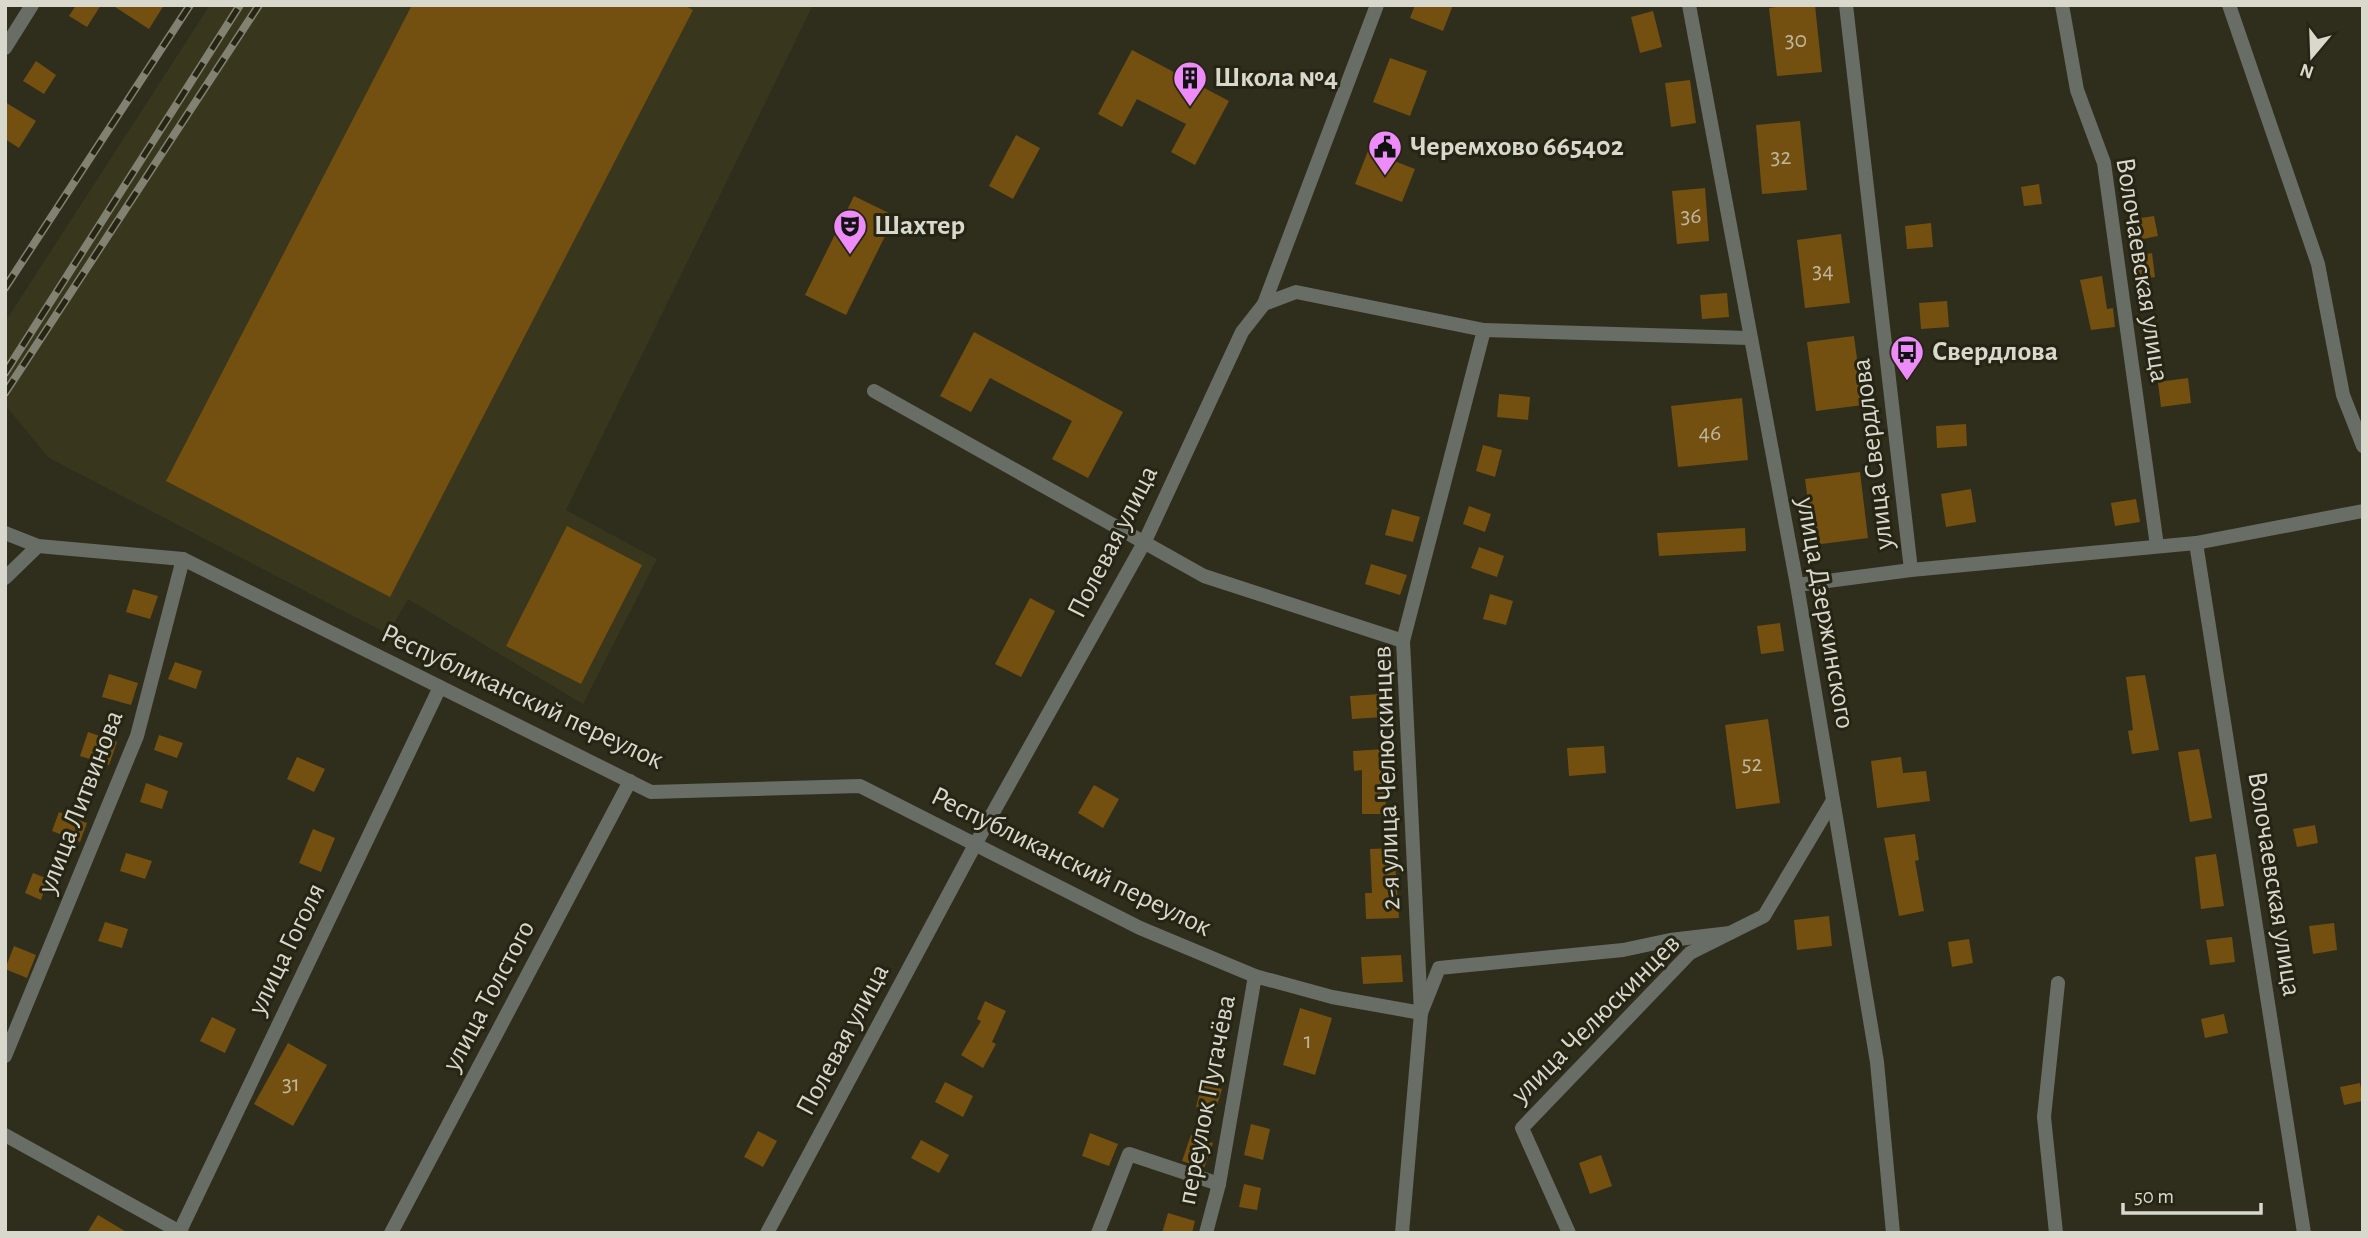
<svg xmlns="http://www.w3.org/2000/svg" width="2368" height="1238" font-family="'Alegreya Sans',sans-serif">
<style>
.built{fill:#38361d}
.building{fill:#734f10}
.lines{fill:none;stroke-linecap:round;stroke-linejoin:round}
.minor{stroke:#686d65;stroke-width:14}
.tertiary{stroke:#686d65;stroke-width:14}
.rail-casing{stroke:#828273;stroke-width:8}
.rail{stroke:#262413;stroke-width:5;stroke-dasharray:16;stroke-linecap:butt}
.labels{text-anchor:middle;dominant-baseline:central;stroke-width:6;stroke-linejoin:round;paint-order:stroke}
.number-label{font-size:24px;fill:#bfb69e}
.poi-label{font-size:28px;font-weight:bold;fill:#d8d8cd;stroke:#262413;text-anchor:start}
.street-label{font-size:28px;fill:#d8d8cd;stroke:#262413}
</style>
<rect width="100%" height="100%" fill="#2f2e1c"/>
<polygon class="built" points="210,5 813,5 566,510 657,559 583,704 408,599 388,634 49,458 5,405 5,322"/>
<g class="building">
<polygon points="76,5 101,5 87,27 69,16"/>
<polygon points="112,5 164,5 149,29"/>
<polygon points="412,5 684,5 693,10 390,597 166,481"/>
<polygon points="1415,5 1453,5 1443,31 1410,18"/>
<polygon points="1792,5 1815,5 1822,72 1777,76 1769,8"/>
<polygon points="1653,11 1662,47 1640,53 1631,17"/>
<polygon points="1132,50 1229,101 1195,165 1171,152 1186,124 1137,99 1122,127 1098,114"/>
<polygon points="1390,58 1427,71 1410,116 1373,102"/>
<polygon points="36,61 56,75 44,94 23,81"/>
<polygon points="1690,80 1696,123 1671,127 1665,83"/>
<polygon points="5,102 36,121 19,148 5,139"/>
<polygon points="1800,121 1807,190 1762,194 1756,125"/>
<polygon points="1016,135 1040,148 1013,199 989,186"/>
<polygon points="1368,151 1415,169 1402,202 1355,184"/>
<polygon points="2039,184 2042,204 2024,206 2021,187"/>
<polygon points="1705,188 1709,241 1677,244 1672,191"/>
<polygon points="854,196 895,216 846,315 805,295"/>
<polygon points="2154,216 2158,236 2138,240 2134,219"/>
<polygon points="1931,223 1933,247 1907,249 1905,226"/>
<polygon points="1841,234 1850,303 1805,308 1797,240"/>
<polygon points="2152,253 2155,277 2138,280 2135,256"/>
<polygon points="2102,276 2107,309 2113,308 2115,327 2091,330 2080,280"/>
<polygon points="1727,293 1729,317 1702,319 1700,295"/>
<polygon points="1947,301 1949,327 1921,329 1919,303"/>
<polygon points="974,332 1123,412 1088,478 1052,459 1072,421 990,378 971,412 940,396"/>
<polygon points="1854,336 1863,405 1816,411 1807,342"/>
<polygon points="2188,378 2191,403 2161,407 2158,382"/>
<polygon points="1499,394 1530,397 1528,420 1497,417"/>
<polygon points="1742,398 1748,460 1678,467 1671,406"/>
<polygon points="1966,424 1967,446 1937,448 1936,426"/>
<polygon points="1483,445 1502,450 1495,477 1476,471"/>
<polygon points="1860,472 1868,538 1814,545 1805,479"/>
<polygon points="1971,489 1976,522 1946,527 1941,494"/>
<polygon points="2136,499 2140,522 2115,526 2111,503"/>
<polygon points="1469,506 1491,514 1485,532 1463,524"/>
<polygon points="1392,509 1420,517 1413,542 1385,535"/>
<polygon points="567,526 642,565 581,684 506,646"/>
<polygon points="1745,528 1746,551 1659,556 1657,533"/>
<polygon points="1479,547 1504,556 1497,577 1471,568"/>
<polygon points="1371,564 1407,575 1400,595 1365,584"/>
<polygon points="133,589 158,596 150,619 126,612"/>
<polygon points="1490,594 1513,601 1506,625 1483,619"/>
<polygon points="1030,598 1055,611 1021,677 995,664"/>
<polygon points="1780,623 1784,651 1761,654 1757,626"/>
<polygon points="175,662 202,671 196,689 168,679"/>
<polygon points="109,674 138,683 131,705 102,697"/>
<polygon points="2145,675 2159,750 2132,754 2128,731 2133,730 2126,677"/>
<polygon points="1381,694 1383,717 1352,719 1350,696"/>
<polygon points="1768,719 1780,803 1736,809 1725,725"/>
<polygon points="88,732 117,742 109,765 80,756"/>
<polygon points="159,735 183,743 177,758 154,750"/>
<polygon points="1604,746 1606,773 1569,776 1567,748"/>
<polygon points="1384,749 1386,814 1362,814 1362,770 1354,771 1353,751"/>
<polygon points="2199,749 2212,818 2190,822 2178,752"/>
<polygon points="297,757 325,769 314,792 287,779"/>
<polygon points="1901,757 1903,773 1926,771 1930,801 1877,808 1871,761"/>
<polygon points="146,783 168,791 162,809 140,802"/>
<polygon points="1094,785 1119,799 1103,828 1078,813"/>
<polygon points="59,812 87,823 80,842 52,831"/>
<polygon points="2315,825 2318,843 2297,847 2293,829"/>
<polygon points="313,829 335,838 321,872 299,863"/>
<polygon points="1915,834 1919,860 1915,861 1924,911 1899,916 1884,838"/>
<polygon points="1394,848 1399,918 1366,919 1365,893 1372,893 1370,849"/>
<polygon points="126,853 152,861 145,879 120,871"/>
<polygon points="2216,854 2224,906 2201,909 2195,857"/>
<polygon points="33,873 48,879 41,900 25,893"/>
<polygon points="1829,916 1832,946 1797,950 1794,920"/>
<polygon points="105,922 128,929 122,948 98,941"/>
<polygon points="2334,923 2337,950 2313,954 2309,926"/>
<polygon points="2232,937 2235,962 2210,965 2206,940"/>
<polygon points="1969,939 1973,963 1952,967 1948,942"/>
<polygon points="14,946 36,955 27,978 5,969"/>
<polygon points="1401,955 1403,982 1363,984 1361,957"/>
<polygon points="985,1001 1006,1011 992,1042 996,1044 983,1068 961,1055 981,1021 977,1019"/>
<polygon points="1300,1008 1332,1018 1315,1075 1283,1065"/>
<polygon points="2224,1014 2228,1033 2205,1038 2201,1019"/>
<polygon points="212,1017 236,1029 225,1053 200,1041"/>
<polygon points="288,1043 327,1065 293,1126 254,1104"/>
<polygon points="945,1082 973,1096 963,1117 935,1102"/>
<polygon points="1202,1083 1222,1089 1215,1112 1196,1107"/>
<polygon points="2360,1083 2363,1101 2344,1105 2340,1087"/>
<polygon points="1251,1124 1270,1129 1263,1160 1244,1155"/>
<polygon points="758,1131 777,1141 763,1167 744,1157"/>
<polygon points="1090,1133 1118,1144 1109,1166 1082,1156"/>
<polygon points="1191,1135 1213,1143 1204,1168 1182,1161"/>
<polygon points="921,1140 949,1155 939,1173 911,1158"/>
<polygon points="1601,1155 1612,1186 1590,1194 1579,1163"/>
<polygon points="1244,1184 1261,1188 1257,1210 1239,1207"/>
<polygon points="1168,1213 1195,1221 1192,1233 1162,1233"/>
<polygon points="98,1215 128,1233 87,1233"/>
</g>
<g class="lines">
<g class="minor">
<polyline points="1689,5 1797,585 1877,1062 1893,1233"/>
<polyline points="2062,5 2077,90 2104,163 2157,546"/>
<polyline points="2229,5 2318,264 2343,395 2363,446"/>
<polyline points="5,48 32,5"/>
<polyline points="1264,304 1377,5"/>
<polyline points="874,391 1204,576 1403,641"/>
<polyline points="5,533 38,546 183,559 651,792 860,786 1140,928 1255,976 1332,997 1421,1013 1439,968 1623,950 1670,940 1730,933"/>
<polyline points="2196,543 2304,1233"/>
<polyline points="5,578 38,546"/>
<polyline points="1797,585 1911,570"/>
<polyline points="5,1056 137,736 183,559"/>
<polyline points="5,1135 182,1233"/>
<polyline points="179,1233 440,687"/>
<polyline points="391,1233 630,781"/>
<polyline points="767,1233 976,843 1145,541 1242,332 1264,304 1296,292 1484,330 1749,338"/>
<polyline points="1098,1233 1129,1154 1219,1184"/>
<polyline points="1206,1233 1219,1184 1255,976"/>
<polyline points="1402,1233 1421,1013 1403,641 1484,330"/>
<polyline points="1569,1233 1522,1128 1690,953 1764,916 1832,802"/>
<polyline points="2056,1233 2044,1117 2058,983"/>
</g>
<polyline class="tertiary" points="1846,5 1911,570 2196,543 2363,511"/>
<g class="rail-casing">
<g id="rail">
<polyline points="5,288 190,5"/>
<polyline points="5,373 240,5"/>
<polyline points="5,393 259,5"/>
</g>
</g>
<use href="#rail" class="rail"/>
</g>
<defs>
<g id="building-pin" transform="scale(1.75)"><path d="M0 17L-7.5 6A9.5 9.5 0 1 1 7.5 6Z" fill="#ed8cf9" stroke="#262413"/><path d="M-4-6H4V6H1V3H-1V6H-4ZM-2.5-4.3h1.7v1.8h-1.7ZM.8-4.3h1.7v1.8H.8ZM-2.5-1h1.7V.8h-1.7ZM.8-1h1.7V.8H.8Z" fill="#111"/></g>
<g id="civic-pin" transform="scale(1.75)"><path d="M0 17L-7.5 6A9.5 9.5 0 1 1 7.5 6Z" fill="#ed8cf9" stroke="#262413"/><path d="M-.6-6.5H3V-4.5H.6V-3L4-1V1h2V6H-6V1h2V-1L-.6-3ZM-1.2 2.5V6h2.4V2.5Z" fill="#111"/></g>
<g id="theatre-pin" transform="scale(1.75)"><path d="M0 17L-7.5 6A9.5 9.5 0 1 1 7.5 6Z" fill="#ed8cf9" stroke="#262413"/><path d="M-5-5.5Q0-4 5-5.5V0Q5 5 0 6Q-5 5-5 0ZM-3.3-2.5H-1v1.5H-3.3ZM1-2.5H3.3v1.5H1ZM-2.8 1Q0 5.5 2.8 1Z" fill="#111"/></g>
<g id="bus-pin" transform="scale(1.75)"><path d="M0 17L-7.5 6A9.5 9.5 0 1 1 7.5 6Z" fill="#ed8cf9" stroke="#262413"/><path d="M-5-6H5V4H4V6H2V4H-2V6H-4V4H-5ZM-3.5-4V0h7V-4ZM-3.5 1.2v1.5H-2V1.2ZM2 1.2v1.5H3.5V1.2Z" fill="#111"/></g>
</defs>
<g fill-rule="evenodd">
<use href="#building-pin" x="1190" y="78"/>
<use href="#civic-pin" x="1385" y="147"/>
<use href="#theatre-pin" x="850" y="226"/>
<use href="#bus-pin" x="1907" y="352"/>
</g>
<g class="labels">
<g class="number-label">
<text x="1796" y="40">30</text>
<text x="1781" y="157">32</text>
<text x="1691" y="216">36</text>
<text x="1823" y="271">34</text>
<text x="1710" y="433">46</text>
<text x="1752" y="764">52</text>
<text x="1308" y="1041">1</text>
<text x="291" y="1084">31</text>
</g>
<g class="poi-label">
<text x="1214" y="78">Школа №4</text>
<text x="1410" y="147">Черемхово 665402</text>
<text x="874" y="226">Шахтер</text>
<text x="1932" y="352">Свердлова</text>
</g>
<g class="street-label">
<text transform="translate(2142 270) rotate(81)">Волочаевская улица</text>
<text transform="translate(1873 454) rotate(-97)">улица Свердлова</text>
<text transform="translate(1113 542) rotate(-63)">Полевая улица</text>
<text transform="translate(1825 613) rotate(80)">улица Дзержинского</text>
<text transform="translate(522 697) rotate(25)">Республиканский переулок</text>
<text transform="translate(1387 778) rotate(-92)">2-я улица Челюскинцев</text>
<text transform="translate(81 802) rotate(-69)">улица Литвинова</text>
<text transform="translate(1071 862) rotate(26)">Республиканский переулок</text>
<text transform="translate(2274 884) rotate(81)">Волочаевская улица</text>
<text transform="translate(287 949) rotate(-64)">улица Гоголя</text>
<text transform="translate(489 996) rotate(-62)">улица Толстого</text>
<text transform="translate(1596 1019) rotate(-45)">улица Челюскинцев</text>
<text transform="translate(843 1040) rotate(-62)">Полевая улица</text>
<text transform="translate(1207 1100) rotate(-79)">переулок Пугачёва</text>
</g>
</g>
<rect width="2368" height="1238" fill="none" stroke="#d8d8cd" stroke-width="14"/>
<g transform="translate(2312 56) rotate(199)" stroke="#262413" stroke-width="5" paint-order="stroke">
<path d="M0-5L12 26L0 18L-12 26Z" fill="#d8d8cd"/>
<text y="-10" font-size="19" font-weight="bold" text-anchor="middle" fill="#d8d8cd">N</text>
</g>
<path d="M2123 1203v10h138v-10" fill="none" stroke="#d8d8cd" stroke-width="3.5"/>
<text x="2134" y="1203" font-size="21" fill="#d8d8cd" stroke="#262413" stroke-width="5" paint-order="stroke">50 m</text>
</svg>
